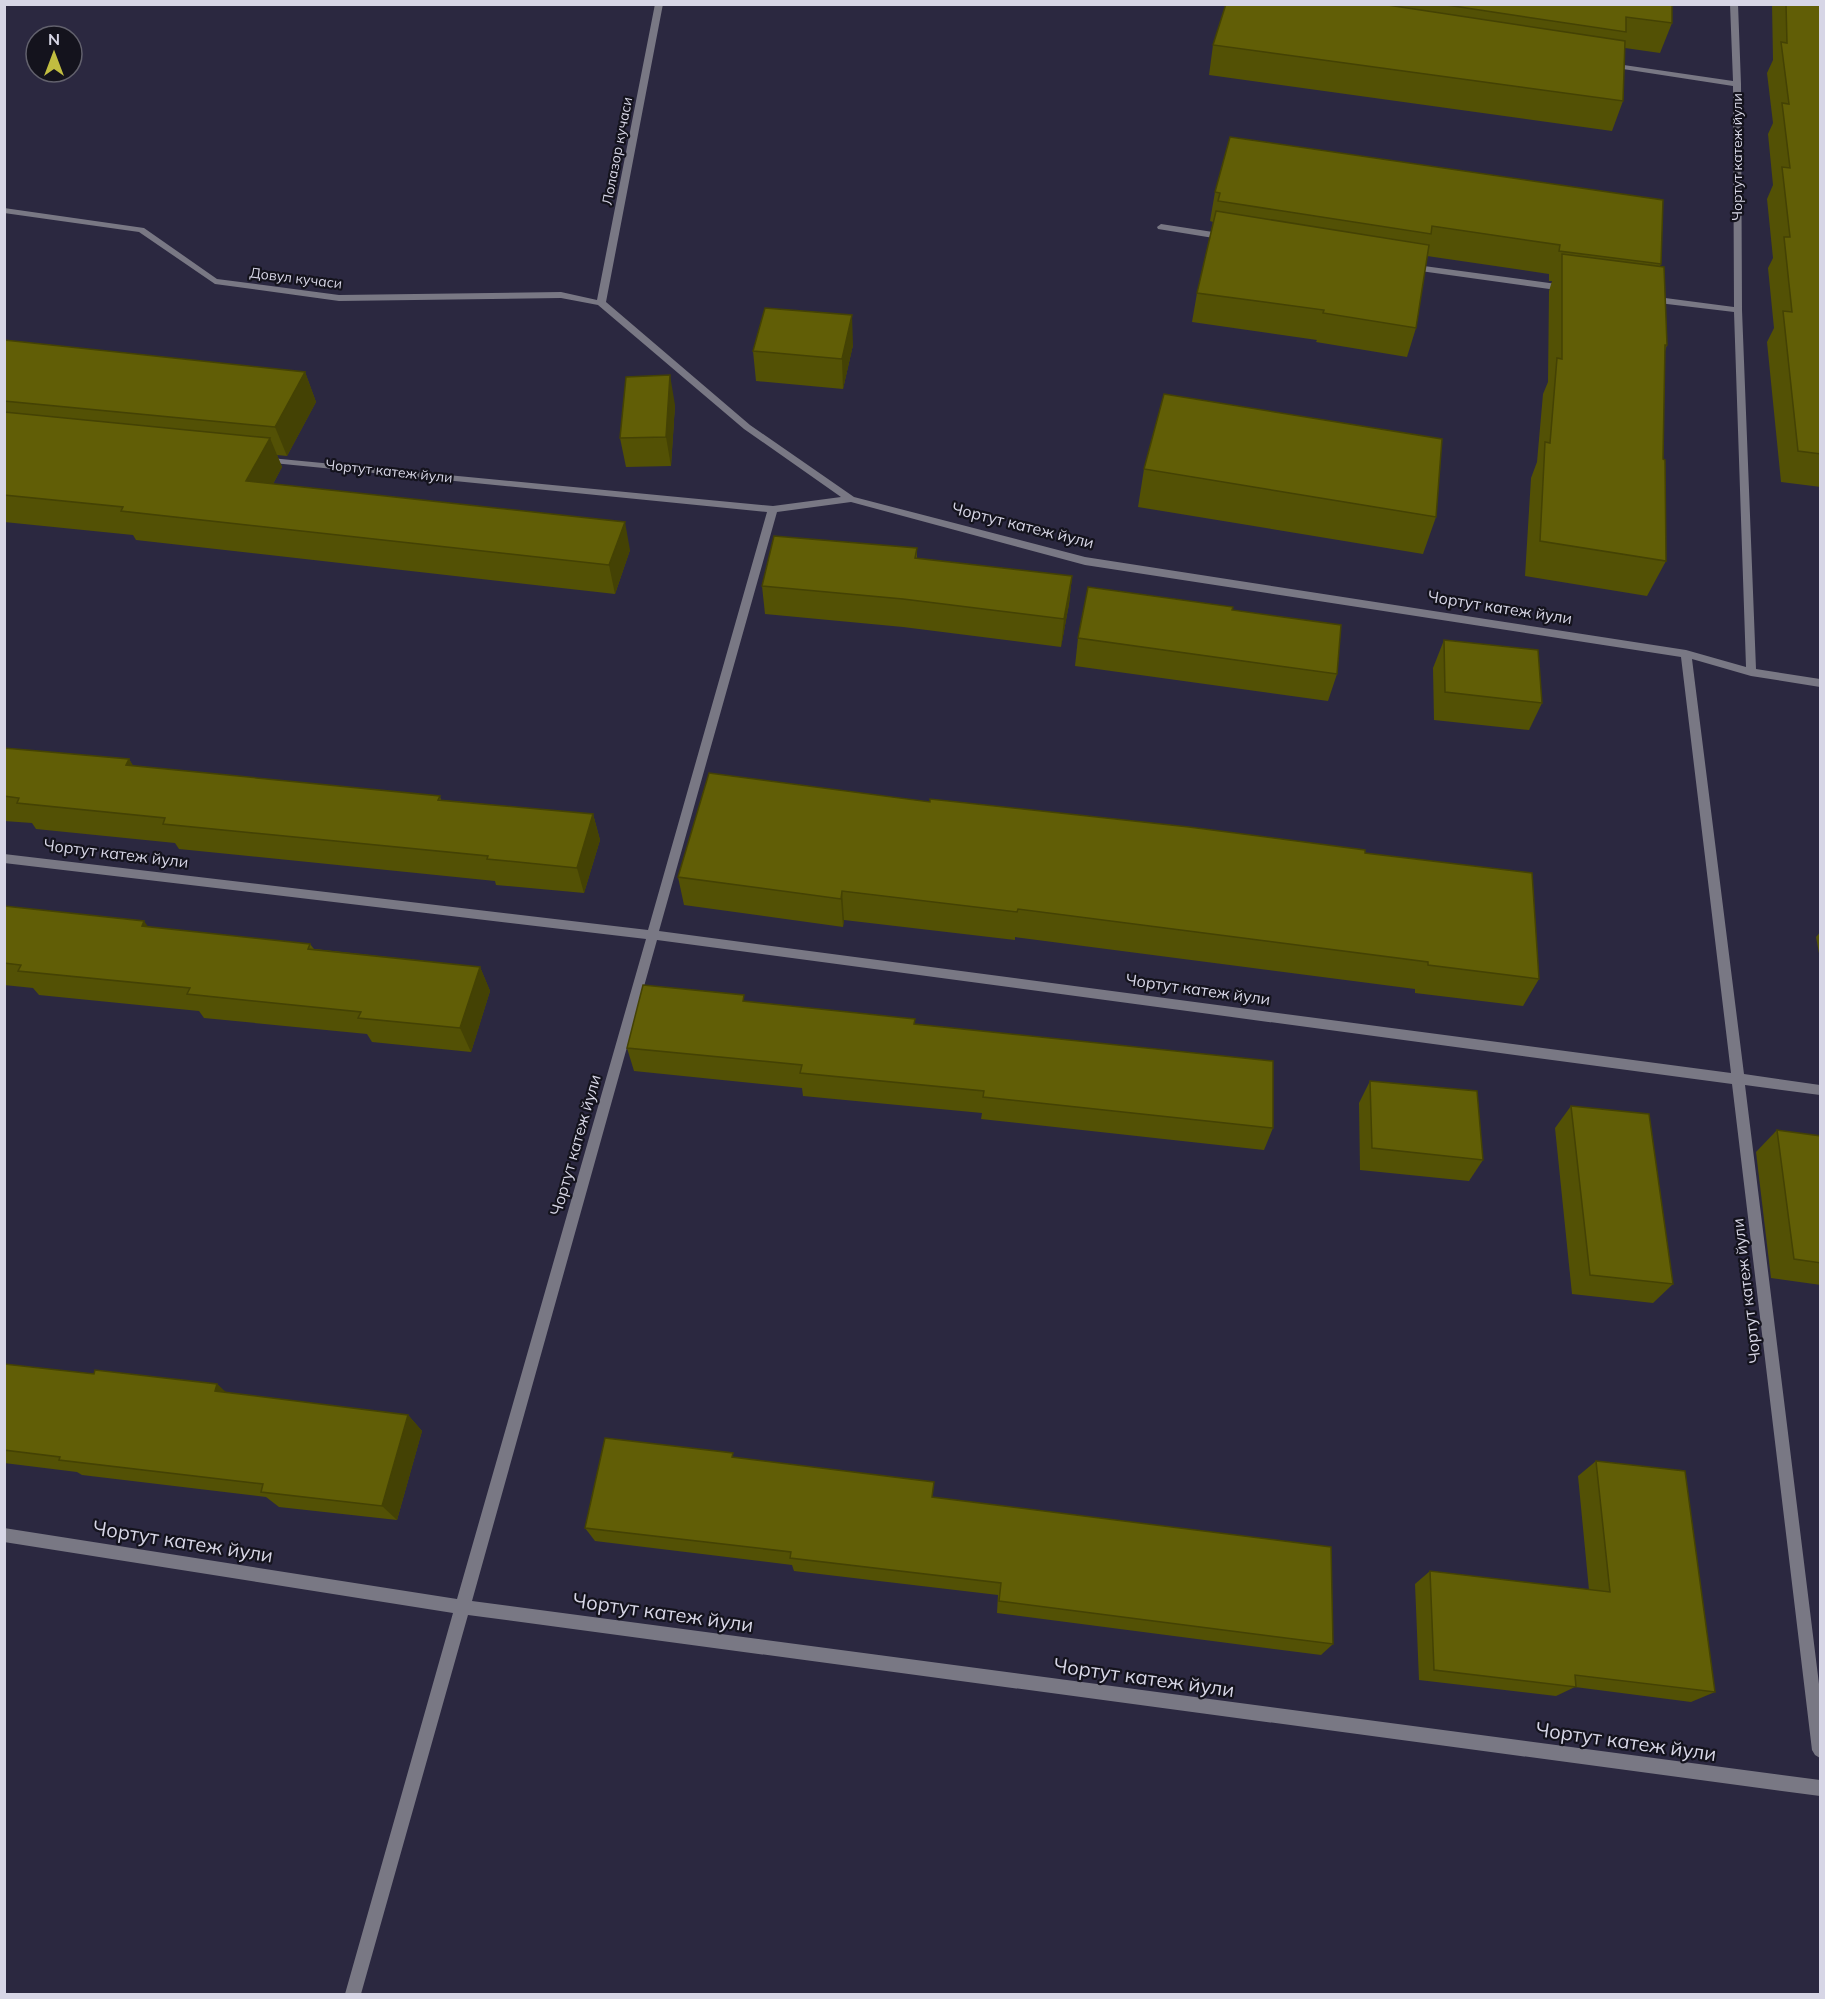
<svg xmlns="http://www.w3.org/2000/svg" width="1825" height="1999" font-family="Mulish,sans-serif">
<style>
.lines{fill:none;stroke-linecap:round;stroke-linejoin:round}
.street{fill:#797884;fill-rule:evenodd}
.wall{fill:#535105}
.shaded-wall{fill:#444204}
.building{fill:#615e06;stroke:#444204;stroke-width:1.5}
.labels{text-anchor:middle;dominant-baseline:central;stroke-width:4.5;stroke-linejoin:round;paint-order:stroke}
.far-street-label{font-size:14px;fill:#d7d6e6;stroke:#14131d}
.street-label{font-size:16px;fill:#d7d6e6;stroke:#14131d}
.near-street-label{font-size:20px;fill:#d7d6e6;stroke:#14131d}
</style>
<rect width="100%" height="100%" fill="#2b2840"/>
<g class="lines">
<g class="street">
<path d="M 655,4 L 663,4 L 606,302 L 750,425 L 854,497 L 1085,557 L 1686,650 L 1746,667 L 1734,312 L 1650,302 L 1646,299 L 1650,296 L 1734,307 L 1733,86 L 1610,67 L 1606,65 L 1610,63 L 1733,81 L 1730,4 L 1738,4 L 1741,84 L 1742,310 L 1756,669 L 1820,679 L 1820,687 L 1751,676 L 1692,659 L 1744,1074 L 1820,1085 L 1820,1095 L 1745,1085 L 1820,1692 L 1820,1758 L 1815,1755 L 1812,1750 L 1732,1084 L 657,940 L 472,1601 L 1820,1780 L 1820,1796 L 468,1615 L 361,1994 L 345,1994 L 453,1613 L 4,1542 L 4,1528 L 457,1599 L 646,939 L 4,863 L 4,854 L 648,930 L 767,512 L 263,462 L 258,459 L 260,457 L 773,506 L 841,497 L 744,429 L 598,305 L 561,298 L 339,301 L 215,284 L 139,232 L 4,213 L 4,208 L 144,228 L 217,279 L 339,295 L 561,292 L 597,300 ZM 851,502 L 1085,565 L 1681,657 L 1731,1073 L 659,931 L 777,512 Z"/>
<polygon points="1161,224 1226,234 1230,237 1226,240 1158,229 1157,227"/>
<polygon points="1409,264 1564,285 1568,288 1564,291 1406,269 1406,265"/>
</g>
</g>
<g class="wall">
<polygon points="1272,4 1672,4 1672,23 1660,53 1625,48 1623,101 1612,131 1209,75 1213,45"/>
<polygon points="1772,4 1821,4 1821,487 1781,482 1767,342 1774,328 1768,268 1773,258 1767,199 1773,185 1768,134 1773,123 1767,73 1773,60"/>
<polygon points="1230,137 1661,264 1660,266 1667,345 1665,351 1663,459 1666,561 1647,596 1525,576 1531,478 1537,462 1543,394 1548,382 1549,291 1552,281 1549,281 1549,274 1427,256 1416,328 1407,357 1316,342 1317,340 1192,322 1197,293 1213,222 1210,221 1215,192"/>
<polygon points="4,340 305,372 316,402 287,456 277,455 282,467 273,484 630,550 615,594 136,540 133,535 4,522"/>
<polygon points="853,345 843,389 756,381 753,351"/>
<polygon points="675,405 671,466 626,467 620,438"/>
<polygon points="1144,469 1436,517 1423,554 1138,507"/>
<polygon points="917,548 917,558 1072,576 1069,604 1061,647 903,627 765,614 762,586"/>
<polygon points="1078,638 1337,674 1328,701 1075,666"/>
<polygon points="1444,640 1542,703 1529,730 1434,720 1433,668"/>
<polygon points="4,748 129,759 133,766 440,796 441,800 593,814 600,840 584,893 496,885 495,881 179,849 175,843 36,829 32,823 4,821"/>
<polygon points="930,802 1365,853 1539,979 1523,1006 1415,993 1415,989 1015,937 1015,940 844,920 843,927 684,905 678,877"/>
<polygon points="4,906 148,927 310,944 314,949 480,967 490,991 471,1052 372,1042 367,1034 204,1018 199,1011 39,995 33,988 4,985"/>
<polygon points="1821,931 1821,964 1816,937"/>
<polygon points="745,1001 915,1019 915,1024 1273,1128 1264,1150 981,1119 982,1113 803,1096 802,1088 634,1071 627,1048"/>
<polygon points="1370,1081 1483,1160 1469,1181 1360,1170 1359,1103"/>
<polygon points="1571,1106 1673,1284 1653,1303 1572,1294 1555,1128"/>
<polygon points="1777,1130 1821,1136 1821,1285 1771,1278 1756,1152"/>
<polygon points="4,1364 94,1374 217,1384 226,1393 408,1415 422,1431 397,1520 279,1507 266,1497 82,1475 77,1472 4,1463"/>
<polygon points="734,1457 933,1497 1333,1644 1321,1655 997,1613 998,1595 794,1571 792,1565 595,1541 585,1528"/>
<polygon points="1596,1461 1715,1692 1691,1702 1575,1687 1556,1696 1419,1680 1415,1584 1430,1571 1589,1590 1578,1476"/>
</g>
<g class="shaded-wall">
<polygon points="852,315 853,345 843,389 842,359"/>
<polygon points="305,372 316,402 287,456 275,427"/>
<polygon points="670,375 675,405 671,466 666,437"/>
<polygon points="270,438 282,467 259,510 246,481"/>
<polygon points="625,522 630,550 615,594 609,565"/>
<polygon points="1072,576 1069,604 1061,647 1064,619"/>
<polygon points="129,759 146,786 126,765"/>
<polygon points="593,814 600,840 584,893 577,868"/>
<polygon points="842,891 844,920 843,927 841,899"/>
<polygon points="144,921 162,946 142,926"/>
<polygon points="480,967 490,991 471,1052 460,1028"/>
<polygon points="217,1384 236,1401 215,1391"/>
<polygon points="408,1415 422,1431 397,1520 382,1506"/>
</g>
<g class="building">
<polygon points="1226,4 1265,4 1272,5 1272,4 1381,4 1625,41 1623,101 1213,45"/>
<polygon points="1440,4 1672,4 1672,23 1626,17 1626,32"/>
<polygon points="1786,4 1821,4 1821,454 1798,451 1783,311 1792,312 1784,237 1790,237 1782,167 1790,168 1782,103 1789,104 1781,42 1787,43"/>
<polygon points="1230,137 1663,200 1661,264 1559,251 1560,245 1432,226 1431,234 1218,201 1220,193 1215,192"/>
<polygon points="1216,211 1429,245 1416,328 1323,313 1324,310 1197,293"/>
<polygon points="1562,254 1664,267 1667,345 1665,345 1663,459 1665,460 1666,561 1540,541 1545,442 1550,443 1557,358 1562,359"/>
<polygon points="765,308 852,315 842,359 753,351"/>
<polygon points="4,340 305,372 275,427 4,401"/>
<polygon points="670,375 666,437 620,438 626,377"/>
<polygon points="1164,394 1442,439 1436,517 1144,469"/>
<polygon points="4,412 270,438 246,481 625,522 609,565 121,511 123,507 4,495"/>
<polygon points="774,536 917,548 915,558 1072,576 1064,619 903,599 762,586"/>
<polygon points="1088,587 1233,607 1232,610 1341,625 1337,674 1078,638"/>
<polygon points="1444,640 1538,650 1542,703 1445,692"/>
<polygon points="4,748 129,759 126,765 440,796 438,800 593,814 577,868 487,859 488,856 163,824 165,818 17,803 19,798 4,796"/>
<polygon points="709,773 930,802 930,799 1189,827 1365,850 1365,853 1532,873 1539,979 1428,965 1428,962 1018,909 1017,912 842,891 841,899 678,877"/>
<polygon points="4,906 144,921 142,926 310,944 308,949 480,967 460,1028 358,1018 361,1012 187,994 190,988 18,971 21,965 4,963"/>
<polygon points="643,985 744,995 743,1001 915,1019 914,1024 1273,1061 1273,1128 983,1097 984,1091 800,1073 802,1065 627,1048"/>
<polygon points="1370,1081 1477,1091 1483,1160 1372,1148"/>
<polygon points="1571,1106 1649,1114 1673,1284 1590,1275"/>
<polygon points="1777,1130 1821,1136 1821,1263 1794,1259"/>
<polygon points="4,1364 94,1374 95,1370 217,1384 215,1391 408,1415 382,1506 261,1492 263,1484 59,1460 60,1457 4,1450"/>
<polygon points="605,1438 733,1453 732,1457 934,1482 932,1497 1331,1547 1333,1644 999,1601 1001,1583 790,1558 791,1552 585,1528"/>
<polygon points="1596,1461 1685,1471 1715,1692 1575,1675 1576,1687 1434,1670 1430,1571 1610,1592"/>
</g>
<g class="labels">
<g class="far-street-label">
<text transform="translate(617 151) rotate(-79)">Лолазор кучаси</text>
<text transform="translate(1737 157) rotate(-90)">Чортут катеж йули</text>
<text transform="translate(296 278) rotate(7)">Довул кучаси</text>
<text transform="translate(389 471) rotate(6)">Чортут катеж йули</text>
</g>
<g class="street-label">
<text transform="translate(1023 525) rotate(14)">Чортут катеж йули</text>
<text transform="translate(1500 607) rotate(9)">Чортут катеж йули</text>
<text transform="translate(116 853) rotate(7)">Чортут катеж йули</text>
<text transform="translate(1198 989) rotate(8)">Чортут катеж йули</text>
<text transform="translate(575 1145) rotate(-74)">Чортут катеж йули</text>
<text transform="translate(1746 1291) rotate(-97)">Чортут катеж йули</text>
</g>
<g class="near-street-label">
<text transform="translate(183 1541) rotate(9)">Чортут катеж йули</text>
<text transform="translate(663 1612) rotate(8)">Чортут катеж йули</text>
<text transform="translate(1144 1677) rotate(8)">Чортут катеж йули</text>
<text transform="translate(1626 1741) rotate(8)">Чортут катеж йули</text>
</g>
</g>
<rect width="1825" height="1999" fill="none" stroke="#d7d6e6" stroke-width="12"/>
<g transform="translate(54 54)"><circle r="28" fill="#14131d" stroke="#62616d" stroke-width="1.5"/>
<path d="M0-4.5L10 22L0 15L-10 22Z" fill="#c1bd40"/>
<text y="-9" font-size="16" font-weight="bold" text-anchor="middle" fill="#d7d6e6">N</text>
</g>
</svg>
